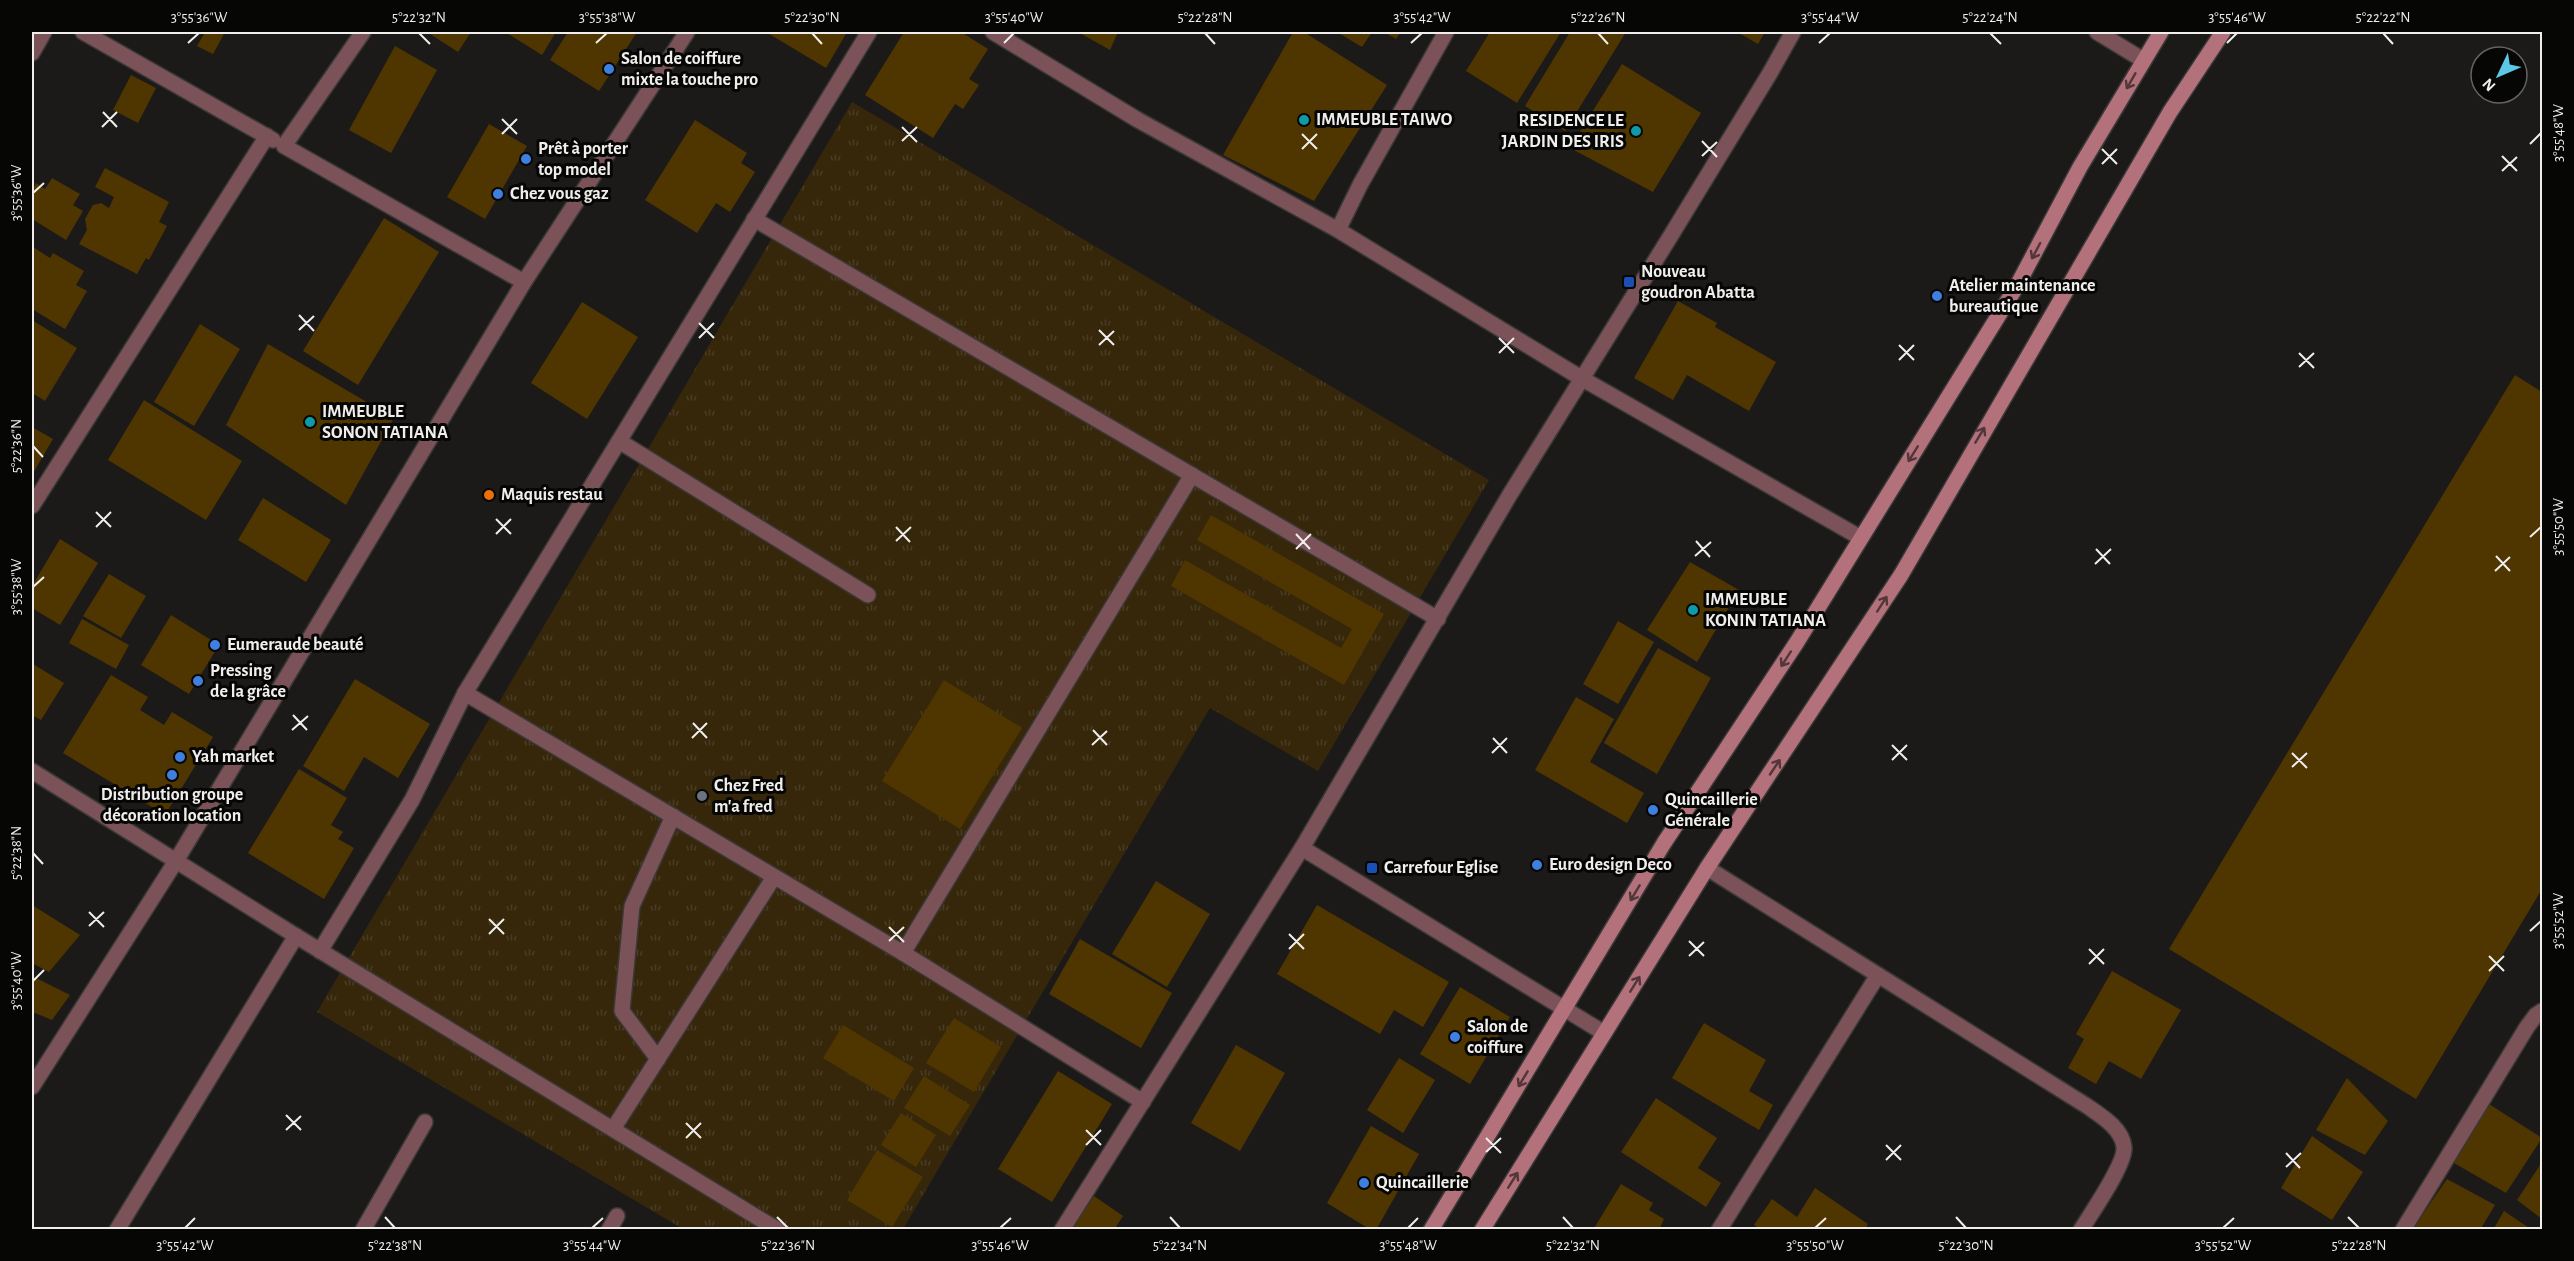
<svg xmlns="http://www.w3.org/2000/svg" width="2574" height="1261" font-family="'Alegreya Sans',sans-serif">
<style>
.grass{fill:url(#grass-tufts)}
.building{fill:#4f3500}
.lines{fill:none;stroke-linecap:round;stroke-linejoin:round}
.street-casing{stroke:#3a3836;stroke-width:18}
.secondary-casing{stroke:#3a3836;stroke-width:18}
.street{stroke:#7b5258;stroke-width:15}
.secondary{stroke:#b2717b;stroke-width:15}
.oneway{stroke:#53363a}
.ticks{fill:none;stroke:#f0eeec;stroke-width:2}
.shop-dot{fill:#3f7fe0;stroke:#060605;stroke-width:2}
.culture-dot{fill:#0f9aa8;stroke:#060605;stroke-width:2}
.transit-dot{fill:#1a4fb4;stroke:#060605;stroke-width:2}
.food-dot{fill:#e8710a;stroke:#060605;stroke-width:2}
.worship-dot{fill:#6b7280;stroke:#060605;stroke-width:2}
.labels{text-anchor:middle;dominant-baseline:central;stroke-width:6;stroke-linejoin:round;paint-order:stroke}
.poi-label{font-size:18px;font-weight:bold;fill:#f0eeec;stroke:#060605;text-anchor:start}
.neatline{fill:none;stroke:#f0eeec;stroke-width:2}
.ticks-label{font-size:15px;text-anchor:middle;fill:#f0eeec}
</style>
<defs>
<pattern id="grass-tufts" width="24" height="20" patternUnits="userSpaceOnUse" patternTransform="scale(1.5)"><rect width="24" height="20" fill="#36270b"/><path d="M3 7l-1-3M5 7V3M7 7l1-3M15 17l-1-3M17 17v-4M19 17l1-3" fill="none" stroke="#4a3c23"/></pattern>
</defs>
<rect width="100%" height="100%" fill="#1c1a18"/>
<polygon class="grass" points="852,102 1489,480 1318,771 1210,708 903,1229 683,1229 317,1012"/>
<g class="building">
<polygon points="205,32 225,32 213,54 197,46"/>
<polygon points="427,32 471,32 458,52"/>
<polygon points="505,32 556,32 542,55"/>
<polygon points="568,32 637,32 599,91 550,60"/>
<polygon points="766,32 847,32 826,68"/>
<polygon points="904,32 961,32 988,49 969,79 979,85 963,109 955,104 933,138 865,95"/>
<polygon points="1078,32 1118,32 1110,50"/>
<polygon points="1293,32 1304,32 1387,85 1314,201 1223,155"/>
<polygon points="1337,32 1372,32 1362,47"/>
<polygon points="1384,32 1401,32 1396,39"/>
<polygon points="1490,32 1561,32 1517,103 1466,71"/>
<polygon points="1570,32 1626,32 1565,131 1525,106"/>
<polygon points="1737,32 1765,32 1758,44"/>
<polygon points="395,46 437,70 391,153 349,130"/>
<polygon points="1622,64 1701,113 1653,192 1570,148"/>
<polygon points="131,75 156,88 138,123 113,110"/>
<polygon points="695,120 747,153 741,163 755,172 730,212 716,203 697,233 645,200"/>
<polygon points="489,124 527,146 485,219 447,197"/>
<polygon points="105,168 169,202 159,222 167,226 149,260 146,258 137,274 79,244 87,230 85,219 93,205 101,203 109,208 114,197 95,187"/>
<polygon points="52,178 80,194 73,205 83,211 66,240 32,219 32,191 36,183 45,189"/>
<polygon points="384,218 439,252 358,385 303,351"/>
<polygon points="33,247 50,258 53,253 84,271 76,285 87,291 65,329 32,309"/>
<polygon points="1678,301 1717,323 1715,327 1776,362 1749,411 1687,375 1673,400 1634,378"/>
<polygon points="582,302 638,337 587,419 531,383"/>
<polygon points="32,320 77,348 45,401 32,393"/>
<polygon points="200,324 240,349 194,426 154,402"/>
<polygon points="268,344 394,418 346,505 226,425"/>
<polygon points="2515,375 2542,392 2542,889 2416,1099 2169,949"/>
<polygon points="144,400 242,461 206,520 108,460"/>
<polygon points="32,427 53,439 32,475"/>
<polygon points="263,498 331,540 306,582 238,540"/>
<polygon points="1211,515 1384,614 1344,685 1171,586 1185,560 1341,648 1352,629 1197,540"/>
<polygon points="60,539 98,563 60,625 32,608 32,586"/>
<polygon points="1690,562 1739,590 1697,662 1647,630"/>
<polygon points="109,574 146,596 121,638 83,616"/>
<polygon points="171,615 219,645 189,694 141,665"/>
<polygon points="82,619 129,645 116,669 69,643"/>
<polygon points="1618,621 1654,642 1618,704 1583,684"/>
<polygon points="1658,648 1711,678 1657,774 1604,743"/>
<polygon points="33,664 64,683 41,720 32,715"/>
<polygon points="111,675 148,697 140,710 164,725 172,712 213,737 165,815 63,753"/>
<polygon points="355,679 430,724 398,778 364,757 344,791 303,766"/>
<polygon points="944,680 1022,728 960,829 882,781"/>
<polygon points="1576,697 1614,719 1590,762 1644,793 1627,823 1535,770"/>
<polygon points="299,769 347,798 331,825 343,832 338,839 354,848 324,899 248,853"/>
<polygon points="1156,881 1210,914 1167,987 1112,954"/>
<polygon points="32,905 80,935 49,972 32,963"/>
<polygon points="1317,905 1449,982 1423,1027 1394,1010 1380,1034 1277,974"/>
<polygon points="1080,939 1172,993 1141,1048 1049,994"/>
<polygon points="2112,971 2181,1010 2141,1079 2109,1061 2096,1084 2068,1068 2084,1039 2076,1034"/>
<polygon points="32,976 70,995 52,1020 35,1013 32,1016"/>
<polygon points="1460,987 1510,1017 1470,1084 1420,1054"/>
<polygon points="954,1018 1001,1047 974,1092 926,1063"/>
<polygon points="1704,1023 1766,1060 1749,1091 1773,1105 1759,1130 1672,1078"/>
<polygon points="843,1025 914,1068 894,1101 823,1058"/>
<polygon points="1236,1045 1285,1073 1240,1151 1191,1123"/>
<polygon points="1399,1058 1435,1080 1403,1133 1367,1110"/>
<polygon points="1058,1071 1112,1104 1052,1202 998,1169"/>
<polygon points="924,1076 970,1105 950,1136 904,1108"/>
<polygon points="2347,1078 2388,1121 2365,1155 2316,1130"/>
<polygon points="1656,1098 1717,1138 1698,1168 1721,1183 1706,1207 1621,1152"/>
<polygon points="2489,1104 2542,1138 2506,1193 2454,1163"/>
<polygon points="901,1113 936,1135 916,1167 881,1145"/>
<polygon points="1371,1126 1419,1154 1376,1230 1371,1230 1327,1203"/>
<polygon points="2312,1136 2363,1172 2332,1220 2281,1188"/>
<polygon points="877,1150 923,1177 892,1227 847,1200"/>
<polygon points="2542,1162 2542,1219 2517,1200"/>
<polygon points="2447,1179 2495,1205 2480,1230 2419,1230 2414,1227"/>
<polygon points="1621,1184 1653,1203 1649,1210 1664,1219 1659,1230 1593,1230"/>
<polygon points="1815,1188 1868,1224 1865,1230 1761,1230 1754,1225 1772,1199 1797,1217"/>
<polygon points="1094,1196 1123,1216 1114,1230 1071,1230"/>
<polygon points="2504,1211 2532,1230 2493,1230"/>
</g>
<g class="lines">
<g class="street-casing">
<g id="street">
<polyline points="83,32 273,140"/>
<polyline points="363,32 284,146 524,282"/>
<polyline points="869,32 465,693 903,953 1143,1102"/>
<polyline points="993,32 1138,120 1338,230 1581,378 1861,538"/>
<polyline points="2097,32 2143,60"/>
<polyline points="32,53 44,32"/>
<polyline points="754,219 1438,619"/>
<polyline points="1338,230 1360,185 1446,32"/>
<polyline points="619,441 868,595"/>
<polyline points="32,506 267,136"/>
<polyline points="32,771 296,936 778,1230"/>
<polyline points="1302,848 1604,1033"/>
<polyline points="1707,868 1878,975"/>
<polyline points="320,951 412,800 465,693"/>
<polyline points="903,953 1192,475"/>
<polyline points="658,1059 622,1011 632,906 673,816"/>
<polyline points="32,1087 176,861 524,282 687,32"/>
<polyline points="613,1129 774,877"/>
<polyline points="117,1230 296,936"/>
<polyline points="363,1230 425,1122"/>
<polyline points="609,1230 617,1216"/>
<polyline points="1062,1230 1302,848 1509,496 1670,237 1770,73 1793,32"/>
<path d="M 1719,1230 L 1878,975 L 2087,1106 C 2101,1116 2122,1128 2124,1147 C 2126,1164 2091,1213 2081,1230"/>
<polyline points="2403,1230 2527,1027 2536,1015 2542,1011"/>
</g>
</g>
<g class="secondary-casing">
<g id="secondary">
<polyline points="1431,1230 1664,843 1797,642 2018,284 2080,167 2161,32"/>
<polyline points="1482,1230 1707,868 1901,575 2170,112 2223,32"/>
</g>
</g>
<use href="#street" class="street"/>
<use href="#secondary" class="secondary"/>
</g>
<defs><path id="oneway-shaft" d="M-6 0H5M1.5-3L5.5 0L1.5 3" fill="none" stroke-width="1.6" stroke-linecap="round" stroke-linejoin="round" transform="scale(1.5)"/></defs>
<g class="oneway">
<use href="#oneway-shaft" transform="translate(2131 81) rotate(120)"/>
<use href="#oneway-shaft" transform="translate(2036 251) rotate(118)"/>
<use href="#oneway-shaft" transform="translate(1980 435) rotate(-59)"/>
<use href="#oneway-shaft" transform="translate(1913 454) rotate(122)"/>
<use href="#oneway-shaft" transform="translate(1882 604) rotate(-57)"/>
<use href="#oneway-shaft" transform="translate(1786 659) rotate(123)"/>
<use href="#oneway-shaft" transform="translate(1775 767) rotate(-56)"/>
<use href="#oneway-shaft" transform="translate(1635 893) rotate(121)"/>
<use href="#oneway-shaft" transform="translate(1635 984) rotate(-58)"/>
<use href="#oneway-shaft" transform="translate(1523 1079) rotate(121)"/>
<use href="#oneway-shaft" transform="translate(1513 1180) rotate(-58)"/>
</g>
<path class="ticks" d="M 419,33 L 430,44M 812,33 L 822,44M 1205,33 L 1215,44M 1598,33 L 1608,44M 1990,33 L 2001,44M 2383,33 L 2393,44M 188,43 L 199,33M 596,43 L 607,33M 1004,43 L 1014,33M 1411,43 L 1422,33M 1819,43 L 1830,33M 2227,43 L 2237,33M 103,112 L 117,127M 502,119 L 517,134M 102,127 L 117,112M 902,127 L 917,142M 502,134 L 517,119M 1302,134 L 1317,149M 902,141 L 917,127M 1702,141 L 1717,157M 2530,144 L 2541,133M 1302,149 L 1317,134M 2102,149 L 2117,164M 1702,156 L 1717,142M 2502,156 L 2517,171M 2102,164 L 2117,149M 2502,171 L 2517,157M 33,193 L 44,183M 299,315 L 314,331M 699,323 L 714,338M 299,330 L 314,316M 1099,330 L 1114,345M 699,338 L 714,323M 1499,338 L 1514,353M 1099,345 L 1114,331M 1899,345 L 1914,360M 1499,353 L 1514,338M 2299,353 L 2314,368M 1899,360 L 1914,345M 2299,367 L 2314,353M 33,446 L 43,457M 96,512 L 111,527M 496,519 L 511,534M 96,527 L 111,512M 896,527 L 910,542M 496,534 L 511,519M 1296,534 L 1310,549M 2530,537 L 2541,527M 896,541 L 911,527M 1696,541 L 1710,557M 1296,549 L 1311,534M 2096,549 L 2110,564M 1695,556 L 1711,542M 2496,556 L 2510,571M 2095,564 L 2111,549M 2495,571 L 2510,557M 33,587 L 44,577M 293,715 L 307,730M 693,723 L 707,738M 292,730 L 308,716M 1093,730 L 1107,745M 692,738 L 707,723M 1493,738 L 1507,753M 1092,745 L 1107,731M 1892,745 L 1907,760M 1492,753 L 1507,738M 2292,753 L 2307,768M 1892,760 L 1907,745M 2292,767 L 2307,753M 33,853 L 43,864M 89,912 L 104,927M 489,919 L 504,934M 89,926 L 104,912M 889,927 L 904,942M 2530,931 L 2541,921M 489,934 L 504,919M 1289,934 L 1304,949M 889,941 L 904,927M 1689,941 L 1704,956M 1289,949 L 1304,934M 2089,949 L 2104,964M 1689,956 L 1704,942M 2489,956 L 2504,971M 2089,964 L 2104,949M 2489,971 L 2504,956M 33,981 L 44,970M 286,1115 L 301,1130M 686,1123 L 701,1138M 286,1130 L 301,1116M 1086,1130 L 1101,1145M 686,1138 L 701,1123M 1486,1138 L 1501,1153M 1086,1145 L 1101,1130M 1886,1145 L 1901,1160M 1486,1152 L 1501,1138M 2286,1153 L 2300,1168M 1886,1160 L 1901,1145M 2286,1167 L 2301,1153M 385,1217 L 395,1228M 777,1217 L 788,1228M 1170,1217 L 1180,1228M 1563,1217 L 1573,1228M 1956,1217 L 1966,1228M 2348,1217 L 2359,1228M 185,1228 L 195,1218M 592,1228 L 603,1218M 1000,1228 L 1011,1218M 1408,1228 L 1418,1218M 1815,1228 L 1826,1218M 2223,1228 L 2234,1218"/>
<g class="shop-dot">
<circle cx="609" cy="69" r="6"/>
<circle cx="526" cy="159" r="6"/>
<circle cx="498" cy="194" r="6"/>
<circle cx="1937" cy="296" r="6"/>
<circle cx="215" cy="645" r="6"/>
<circle cx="198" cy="681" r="6"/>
<circle cx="180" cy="757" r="6"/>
<circle cx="172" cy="775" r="6"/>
<circle cx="1653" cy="810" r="6"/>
<circle cx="1537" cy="865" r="6"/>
<circle cx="1455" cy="1037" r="6"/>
<circle cx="1364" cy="1183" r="6"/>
</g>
<g class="culture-dot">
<circle cx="1304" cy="120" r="6"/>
<circle cx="1636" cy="131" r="6"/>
<circle cx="310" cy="422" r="6"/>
<circle cx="1693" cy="610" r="6"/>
</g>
<g class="transit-dot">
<rect x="1623" y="276" width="12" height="12" rx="3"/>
<rect x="1366" y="862" width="12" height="12" rx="3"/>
</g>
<circle class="food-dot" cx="489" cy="495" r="6"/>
<circle class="worship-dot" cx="702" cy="796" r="6"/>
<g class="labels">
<g class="poi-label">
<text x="621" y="59">Salon de coiffure<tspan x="621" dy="21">mixte la touche pro</tspan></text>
<text x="1316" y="120">IMMEUBLE TAIWO</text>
<text x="1624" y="121" text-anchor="end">RESIDENCE LE<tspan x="1624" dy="21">JARDIN DES IRIS</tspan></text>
<text x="538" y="149">Prêt à porter<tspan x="538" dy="21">top model</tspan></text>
<text x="510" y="194">Chez vous gaz</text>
<text x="1641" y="272">Nouveau<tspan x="1641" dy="21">goudron Abatta</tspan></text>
<text x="1949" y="286">Atelier maintenance<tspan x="1949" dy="21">bureautique</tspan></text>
<text x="322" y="412">IMMEUBLE<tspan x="322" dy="21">SONON TATIANA</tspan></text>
<text x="501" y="495">Maquis restau</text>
<text x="1705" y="600">IMMEUBLE<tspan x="1705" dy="21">KONIN TATIANA</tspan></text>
<text x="227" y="645">Eumeraude beauté</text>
<text x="210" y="671">Pressing<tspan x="210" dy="21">de la grâce</tspan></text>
<text x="192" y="757">Yah market</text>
<text x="714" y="786">Chez Fred<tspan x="714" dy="21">m'a fred</tspan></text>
<text x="172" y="795" text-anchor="middle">Distribution groupe<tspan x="172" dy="21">décoration location</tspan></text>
<text x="1665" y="800">Quincaillerie<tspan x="1665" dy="21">Générale</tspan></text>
<text x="1549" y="865">Euro design Deco</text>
<text x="1384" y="868">Carrefour Eglise</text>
<text x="1467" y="1027">Salon de<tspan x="1467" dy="21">coiffure</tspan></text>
<text x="1376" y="1183">Quincaillerie</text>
</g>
</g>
<rect width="2574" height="1261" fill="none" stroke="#060605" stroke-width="66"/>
<g transform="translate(2499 75) rotate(226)"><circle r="28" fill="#060605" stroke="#646361" stroke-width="1.5"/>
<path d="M0-4.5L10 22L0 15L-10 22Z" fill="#5dc7e8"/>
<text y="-9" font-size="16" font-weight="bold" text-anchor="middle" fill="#f0eeec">N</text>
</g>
<rect x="33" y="33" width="2508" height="1195" class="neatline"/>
<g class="ticks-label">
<text x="199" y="22">3°55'36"W</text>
<text x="419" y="22">5°22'32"N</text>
<text x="607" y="22">3°55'38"W</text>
<text x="812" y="22">5°22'30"N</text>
<text x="1014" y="22">3°55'40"W</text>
<text x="1205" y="22">5°22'28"N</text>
<text x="1422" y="22">3°55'42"W</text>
<text x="1598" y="22">5°22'26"N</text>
<text x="1830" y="22">3°55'44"W</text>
<text x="1990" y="22">5°22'24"N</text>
<text x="2237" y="22">3°55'46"W</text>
<text x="2383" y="22">5°22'22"N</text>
<text transform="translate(2558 133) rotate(-90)" y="5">3°55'48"W</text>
<text transform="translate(16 193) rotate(-90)" y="5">3°55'36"W</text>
<text transform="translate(16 446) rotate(-90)" y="5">5°22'36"N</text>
<text transform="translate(2558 527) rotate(-90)" y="5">3°55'50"W</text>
<text transform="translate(16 587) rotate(-90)" y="5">3°55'38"W</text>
<text transform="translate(16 853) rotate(-90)" y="5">5°22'38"N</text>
<text transform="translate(2558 921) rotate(-90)" y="5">3°55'52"W</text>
<text transform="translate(16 981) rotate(-90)" y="5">3°55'40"W</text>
<text x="185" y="1250">3°55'42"W</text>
<text x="395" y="1250">5°22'38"N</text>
<text x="592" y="1250">3°55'44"W</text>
<text x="788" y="1250">5°22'36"N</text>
<text x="1000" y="1250">3°55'46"W</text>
<text x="1180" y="1250">5°22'34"N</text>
<text x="1408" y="1250">3°55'48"W</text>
<text x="1573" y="1250">5°22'32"N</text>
<text x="1815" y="1250">3°55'50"W</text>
<text x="1966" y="1250">5°22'30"N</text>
<text x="2223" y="1250">3°55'52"W</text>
<text x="2359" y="1250">5°22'28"N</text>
</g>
</svg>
